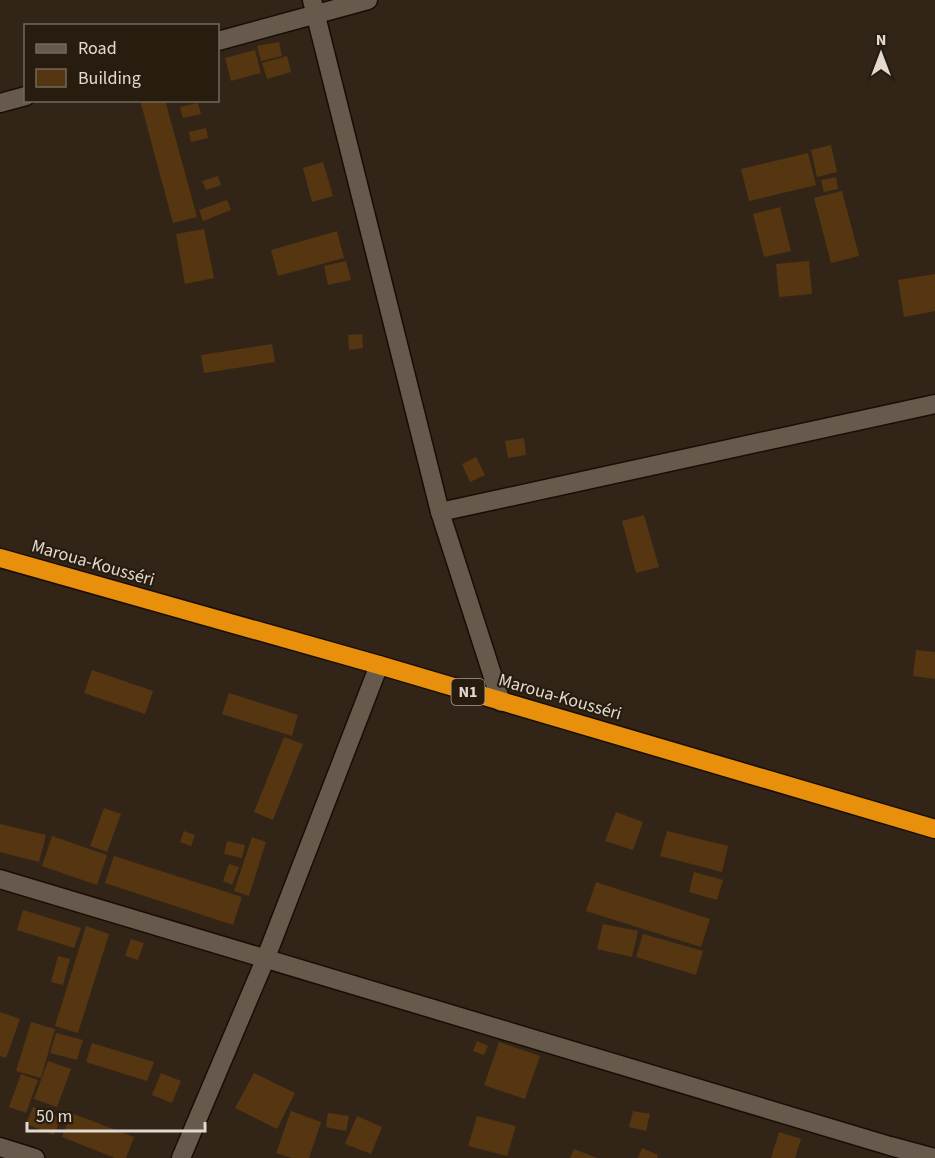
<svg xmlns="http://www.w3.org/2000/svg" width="935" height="1158" font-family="'Source Sans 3',sans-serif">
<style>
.building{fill:#553610}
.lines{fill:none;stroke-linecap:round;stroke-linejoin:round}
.street-casing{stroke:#190e04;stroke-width:21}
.highway-casing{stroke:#190e04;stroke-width:21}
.street{stroke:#67594b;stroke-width:18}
.highway{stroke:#e8900c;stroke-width:18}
.labels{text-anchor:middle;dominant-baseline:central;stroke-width:4.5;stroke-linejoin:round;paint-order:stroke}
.shield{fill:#281c0f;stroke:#aaa097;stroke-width:1.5}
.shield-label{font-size:16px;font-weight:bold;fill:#e2d9d1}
.street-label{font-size:18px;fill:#e2d9d1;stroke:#281c0f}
</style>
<rect width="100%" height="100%" fill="#322518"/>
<g class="building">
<polygon points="279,42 282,56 261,61 257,46"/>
<polygon points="255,50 261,73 231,81 225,58"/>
<polygon points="287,56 291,72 267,79 262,63"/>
<polygon points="140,100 165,100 197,217 173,223"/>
<polygon points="198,103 201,114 183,118 180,107"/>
<polygon points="206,128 208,138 191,142 189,132"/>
<polygon points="831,145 837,172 817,177 811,150"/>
<polygon points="808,153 816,185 749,201 741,169"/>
<polygon points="323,162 333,196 312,202 303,168"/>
<polygon points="218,176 221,185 206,190 202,181"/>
<polygon points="836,177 838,189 824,192 821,180"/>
<polygon points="842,191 859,256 831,263 814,198"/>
<polygon points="227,200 231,210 203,221 199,210"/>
<polygon points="780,207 791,251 764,257 753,214"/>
<polygon points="204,229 214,278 185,284 176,234"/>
<polygon points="337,231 344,258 278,276 271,250"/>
<polygon points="346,261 351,280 328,285 324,266"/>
<polygon points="809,261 812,294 779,297 776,264"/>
<polygon points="935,274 935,311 904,317 898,280"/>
<polygon points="362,334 363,348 349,350 348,335"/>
<polygon points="272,344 275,362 204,373 201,355"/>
<polygon points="524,438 526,455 508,458 505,441"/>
<polygon points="476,457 485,475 470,482 462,464"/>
<polygon points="644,515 659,567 636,573 622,521"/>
<polygon points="916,650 935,652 935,679 913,676"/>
<polygon points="92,670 153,691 145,714 84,693"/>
<polygon points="229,693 298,715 292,736 222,714"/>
<polygon points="284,737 303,744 273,820 254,812"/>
<polygon points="104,808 121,814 107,852 90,846"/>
<polygon points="616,812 643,822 633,850 605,841"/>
<polygon points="0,824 46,835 39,862 0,852"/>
<polygon points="184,831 195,835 191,846 180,842"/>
<polygon points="667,831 728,846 722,872 660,856"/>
<polygon points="52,836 107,855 97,885 42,866"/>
<polygon points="252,837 266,842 249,896 234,891"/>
<polygon points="227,841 245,845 242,858 224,854"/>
<polygon points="114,856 242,897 233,925 105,883"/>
<polygon points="229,864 239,867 232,885 223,881"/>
<polygon points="694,872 723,880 717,900 689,892"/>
<polygon points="596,882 710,919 701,947 586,911"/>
<polygon points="23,910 81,928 74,948 17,930"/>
<polygon points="603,924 638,931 632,957 597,949"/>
<polygon points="86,926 109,934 78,1033 55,1026"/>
<polygon points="643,934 703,951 696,975 636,957"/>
<polygon points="131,939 144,943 138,960 125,956"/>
<polygon points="58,956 70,959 63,985 51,982"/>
<polygon points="0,1012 20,1019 6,1058 0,1056"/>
<polygon points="31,1022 55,1029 41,1078 16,1071"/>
<polygon points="56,1033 83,1040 77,1060 50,1053"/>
<polygon points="477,1041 488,1046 484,1055 473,1051"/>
<polygon points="499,1042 540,1056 525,1099 484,1085"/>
<polygon points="92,1043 154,1062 147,1081 86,1062"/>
<polygon points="48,1061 71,1069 57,1107 34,1099"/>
<polygon points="161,1073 181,1081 172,1103 152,1095"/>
<polygon points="254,1073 295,1093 277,1129 235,1108"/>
<polygon points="21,1074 38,1080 26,1113 9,1107"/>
<polygon points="33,1107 61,1118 54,1135 26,1124"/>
<polygon points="291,1111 321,1122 309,1158 292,1158 276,1153"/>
<polygon points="633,1111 650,1114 646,1131 629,1127"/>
<polygon points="71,1113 134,1137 126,1158 115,1158 62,1137"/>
<polygon points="328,1113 349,1116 346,1131 326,1127"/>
<polygon points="357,1116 382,1127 371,1154 345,1144"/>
<polygon points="477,1116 516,1126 507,1156 468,1146"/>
<polygon points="779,1132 801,1139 795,1158 771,1158"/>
<polygon points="642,1148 658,1155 657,1158 638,1158"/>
<polygon points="574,1149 597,1158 570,1158"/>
</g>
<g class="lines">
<g class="street-casing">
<g id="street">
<polyline points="312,0 440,512 501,702"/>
<polyline points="218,41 368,0"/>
<polyline points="0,103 26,96"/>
<polyline points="440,512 935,404"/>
<polyline points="0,879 890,1146 935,1158"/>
<polyline points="0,1147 35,1158"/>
<polyline points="181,1158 265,960 379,665"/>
</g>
</g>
<g class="highway-casing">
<polyline id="highway" points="0,558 379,665 935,829"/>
</g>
<use href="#street" class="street"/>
<use href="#highway" class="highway"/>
</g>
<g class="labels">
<rect class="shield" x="451.5" y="679" width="33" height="26" rx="4.5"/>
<g class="shield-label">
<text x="468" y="692">N1</text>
</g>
<g class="street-label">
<text transform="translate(93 563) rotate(16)">Maroua-Kousséri</text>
<text transform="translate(560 697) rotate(16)">Maroua-Kousséri</text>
</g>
</g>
<rect x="24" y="24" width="195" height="78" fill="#281c0f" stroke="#72685d" stroke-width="1.5"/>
<rect x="36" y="44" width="30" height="9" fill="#67594b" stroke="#72685d" stroke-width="1.5"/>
<text x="78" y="54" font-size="18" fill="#e2d9d1">Road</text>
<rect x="36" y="69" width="30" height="18" fill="#553610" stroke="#72685d" stroke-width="1.5"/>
<text x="78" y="84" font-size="18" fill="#e2d9d1">Building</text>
<g transform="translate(881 54)" stroke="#281c0f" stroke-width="4.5" paint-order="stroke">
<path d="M0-4.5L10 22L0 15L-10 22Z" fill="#e2d9d1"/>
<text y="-9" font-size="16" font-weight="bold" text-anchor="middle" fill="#e2d9d1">N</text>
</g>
<path d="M27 1122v9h178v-9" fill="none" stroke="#e2d9d1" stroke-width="3"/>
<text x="36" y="1122" font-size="18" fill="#e2d9d1" stroke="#281c0f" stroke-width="4.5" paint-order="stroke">50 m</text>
</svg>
